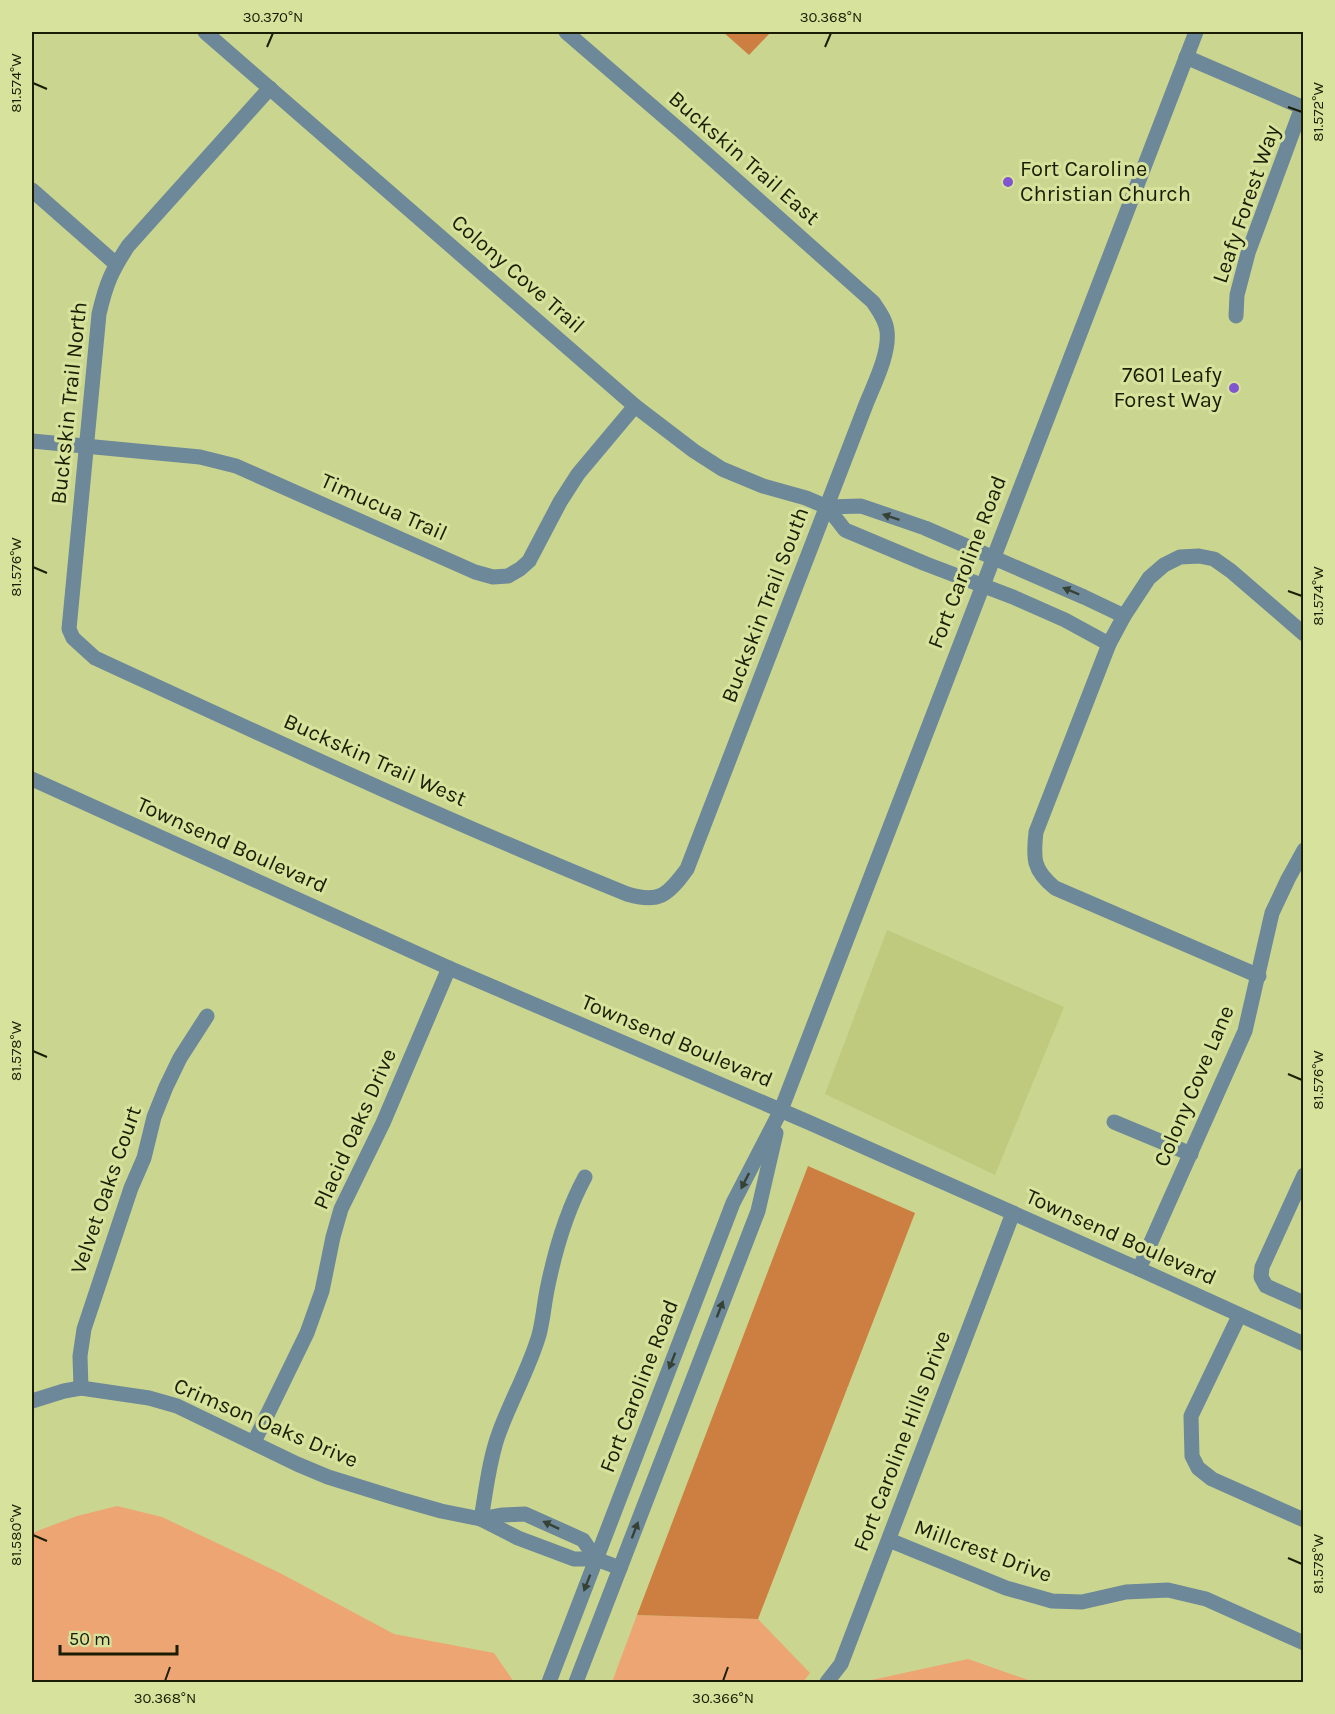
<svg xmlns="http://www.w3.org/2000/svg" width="1335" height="1714" font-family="Karla,sans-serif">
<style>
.built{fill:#bfca7e}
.green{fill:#eca573}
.forest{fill:#cd7e41}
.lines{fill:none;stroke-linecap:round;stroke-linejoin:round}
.minor{stroke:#6d8899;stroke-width:15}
.oneway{fill:#374237}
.ticks{fill:none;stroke:#1a1d02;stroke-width:2}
.poi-dot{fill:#8055cf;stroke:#d7e39d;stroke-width:2}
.labels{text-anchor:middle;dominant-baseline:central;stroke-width:6;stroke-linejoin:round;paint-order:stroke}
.street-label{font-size:22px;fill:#1a1d02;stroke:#d7e39d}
.poi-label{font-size:22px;fill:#1a1d02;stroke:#d7e39d;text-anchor:start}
.neatline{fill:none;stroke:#1a1d02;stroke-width:2}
.ticks-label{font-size:15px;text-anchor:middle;fill:#1a1d02}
</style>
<rect width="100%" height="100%" fill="#cad690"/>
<polygon class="built" points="887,930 1064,1007 995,1175 825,1094"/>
<g class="green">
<polygon points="117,1506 162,1517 280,1573 394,1634 494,1653 514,1682 32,1682 32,1533 77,1516"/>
<polygon points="637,1615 758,1619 810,1673 803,1682 612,1682"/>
<polygon points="968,1659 1034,1682 866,1682 867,1681"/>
</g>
<g class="forest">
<polygon points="723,32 771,32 749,55"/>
<polygon points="808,1166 915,1213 758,1619 637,1615"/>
</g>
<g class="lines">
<g class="minor">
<polyline points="205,32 635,406 694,451 722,469 763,486 806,498 827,507 861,506 925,528 1084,597 1124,616"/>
<polyline points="1186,57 1304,108"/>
<path d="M 270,88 L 128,246 C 111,272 106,284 99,314 L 69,629 L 73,638 L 95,658 C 271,739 447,821 627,894 C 659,904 668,895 687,869 L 865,407 C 873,386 890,354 887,331 C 886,320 879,311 873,302 L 690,139 L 566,32"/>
<polyline points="32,190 116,264"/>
<polyline points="1236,316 1237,295 1248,253 1302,107"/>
<polyline points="32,441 200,457 236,466 475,572 493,577 508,576 520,569 529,561 560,502 578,474 635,406"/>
<polyline points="827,507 845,530 926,564 1013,597 1065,620 1109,644"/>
<polyline points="32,779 449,968 808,1122 1139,1269 1304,1344"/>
<path d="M 1259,976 L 1055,888 C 1033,870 1033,859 1036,832 L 1109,644 L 1124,616 L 1149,578 L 1164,565 L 1180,557 L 1199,556 L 1214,559 L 1231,571 L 1304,634"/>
<polyline points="1114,1122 1191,1154"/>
<polyline points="1304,1175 1262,1267 1261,1277 1266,1286 1304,1303"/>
<polyline points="1139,1269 1245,1031 1272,913 1288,879 1304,850"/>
<polyline points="1239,1316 1191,1416 1192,1456 1198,1468 1212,1479 1304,1520"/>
<polyline points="81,1388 80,1356 84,1329 131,1188 144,1158 154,1117 166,1087 180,1058 207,1016"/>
<polyline points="32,1401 64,1391 81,1388 149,1398 177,1406 297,1464 328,1477 399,1499 441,1511 481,1519 518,1538 574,1559 596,1559 620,1568"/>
<polyline points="254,1442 307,1333 322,1291 333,1237 341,1209 383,1123 449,968"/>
<path d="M 481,1519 C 486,1491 489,1460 499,1433 C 511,1400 529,1369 539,1335 C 543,1320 544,1305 547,1290 C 555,1250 566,1212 585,1177"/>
<polyline points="481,1519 503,1515 525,1514 583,1540 596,1559"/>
<polyline points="889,1540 1006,1588 1052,1601 1082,1602 1126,1592 1168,1590 1206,1599 1304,1643"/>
<polyline points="549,1682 733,1203 781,1110 1196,32"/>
<polyline points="576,1682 758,1211 776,1133"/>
<polyline points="827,1682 841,1664 1013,1213"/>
</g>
</g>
<defs><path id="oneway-solid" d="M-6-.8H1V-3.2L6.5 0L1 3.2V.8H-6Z" transform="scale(1.5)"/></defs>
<g class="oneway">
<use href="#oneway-solid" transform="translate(891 517) rotate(-162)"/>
<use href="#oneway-solid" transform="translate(1071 591) rotate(-157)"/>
<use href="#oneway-solid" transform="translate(745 1181) rotate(117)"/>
<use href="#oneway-solid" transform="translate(720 1309) rotate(-69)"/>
<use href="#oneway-solid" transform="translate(672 1361) rotate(111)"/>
<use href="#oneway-solid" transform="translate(551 1525) rotate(-155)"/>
<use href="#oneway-solid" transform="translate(635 1530) rotate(-69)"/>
<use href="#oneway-solid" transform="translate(587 1583) rotate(111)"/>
</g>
<path class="ticks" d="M 267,47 L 273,33M 825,47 L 831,33M 33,83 L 47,89M 1288,107 L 1302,112M 33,567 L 47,573M 1288,591 L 1302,596M 33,1051 L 47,1057M 1288,1074 L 1302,1080M 33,1535 L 47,1541M 1288,1558 L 1302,1564M 165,1681 L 170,1667M 723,1681 L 728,1667"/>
<g class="poi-dot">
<circle cx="1008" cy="182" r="6"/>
<circle cx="1234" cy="388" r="6"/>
</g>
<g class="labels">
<g class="street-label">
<text transform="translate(744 158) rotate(41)">Buckskin Trail East</text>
<text transform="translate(1246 204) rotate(-71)">Leafy Forest Way</text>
<text transform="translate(518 274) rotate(41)">Colony Cove Trail</text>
<text transform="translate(69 403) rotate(-84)">Buckskin Trail North</text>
<text transform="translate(384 507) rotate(24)">Timucua Trail</text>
<text transform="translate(967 562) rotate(-69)">Fort Caroline Road</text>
<text transform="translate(765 605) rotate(-69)">Buckskin Trail South</text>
<text transform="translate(375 760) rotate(24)">Buckskin Trail West</text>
<text transform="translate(232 845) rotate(24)">Townsend Boulevard</text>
<text transform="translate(677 1041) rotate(23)">Townsend Boulevard</text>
<text transform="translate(1194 1086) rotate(-67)">Colony Cove Lane</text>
<text transform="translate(355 1129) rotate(-66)">Placid Oaks Drive</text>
<text transform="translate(106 1190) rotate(-71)">Velvet Oaks Court</text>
<text transform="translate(1121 1237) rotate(24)">Townsend Boulevard</text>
<text transform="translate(639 1386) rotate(-69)">Fort Caroline Road</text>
<text transform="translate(266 1423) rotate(23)">Crimson Oaks Drive</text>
<text transform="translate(902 1441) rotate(-69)">Fort Caroline Hills Drive</text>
<text transform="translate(983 1551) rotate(20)">Millcrest Drive</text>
</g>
<g class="poi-label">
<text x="1020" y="169">Fort Caroline<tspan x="1020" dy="25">Christian Church</tspan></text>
<text x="1222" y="375" text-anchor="end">7601 Leafy<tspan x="1222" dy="25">Forest Way</tspan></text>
</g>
</g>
<rect width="1335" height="1714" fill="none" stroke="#d7e39d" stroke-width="66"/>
<path d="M60 1645v9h117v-9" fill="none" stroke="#1a1d02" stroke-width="3"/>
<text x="69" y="1645" font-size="18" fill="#1a1d02" stroke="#d7e39d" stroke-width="4.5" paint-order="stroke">50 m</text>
<rect x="33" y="33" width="1269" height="1648" class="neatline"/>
<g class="ticks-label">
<text x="273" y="22">30.370°N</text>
<text x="831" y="22">30.368°N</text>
<text transform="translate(16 83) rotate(-90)" y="5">81.574°W</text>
<text transform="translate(1318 112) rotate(-90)" y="5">81.572°W</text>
<text transform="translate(16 567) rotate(-90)" y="5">81.576°W</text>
<text transform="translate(1318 596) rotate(-90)" y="5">81.574°W</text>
<text transform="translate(16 1051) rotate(-90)" y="5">81.578°W</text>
<text transform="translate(1318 1080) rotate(-90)" y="5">81.576°W</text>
<text transform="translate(16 1535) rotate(-90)" y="5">81.580°W</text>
<text transform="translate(1318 1564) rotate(-90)" y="5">81.578°W</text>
<text x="165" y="1703">30.368°N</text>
<text x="723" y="1703">30.366°N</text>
</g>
</svg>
